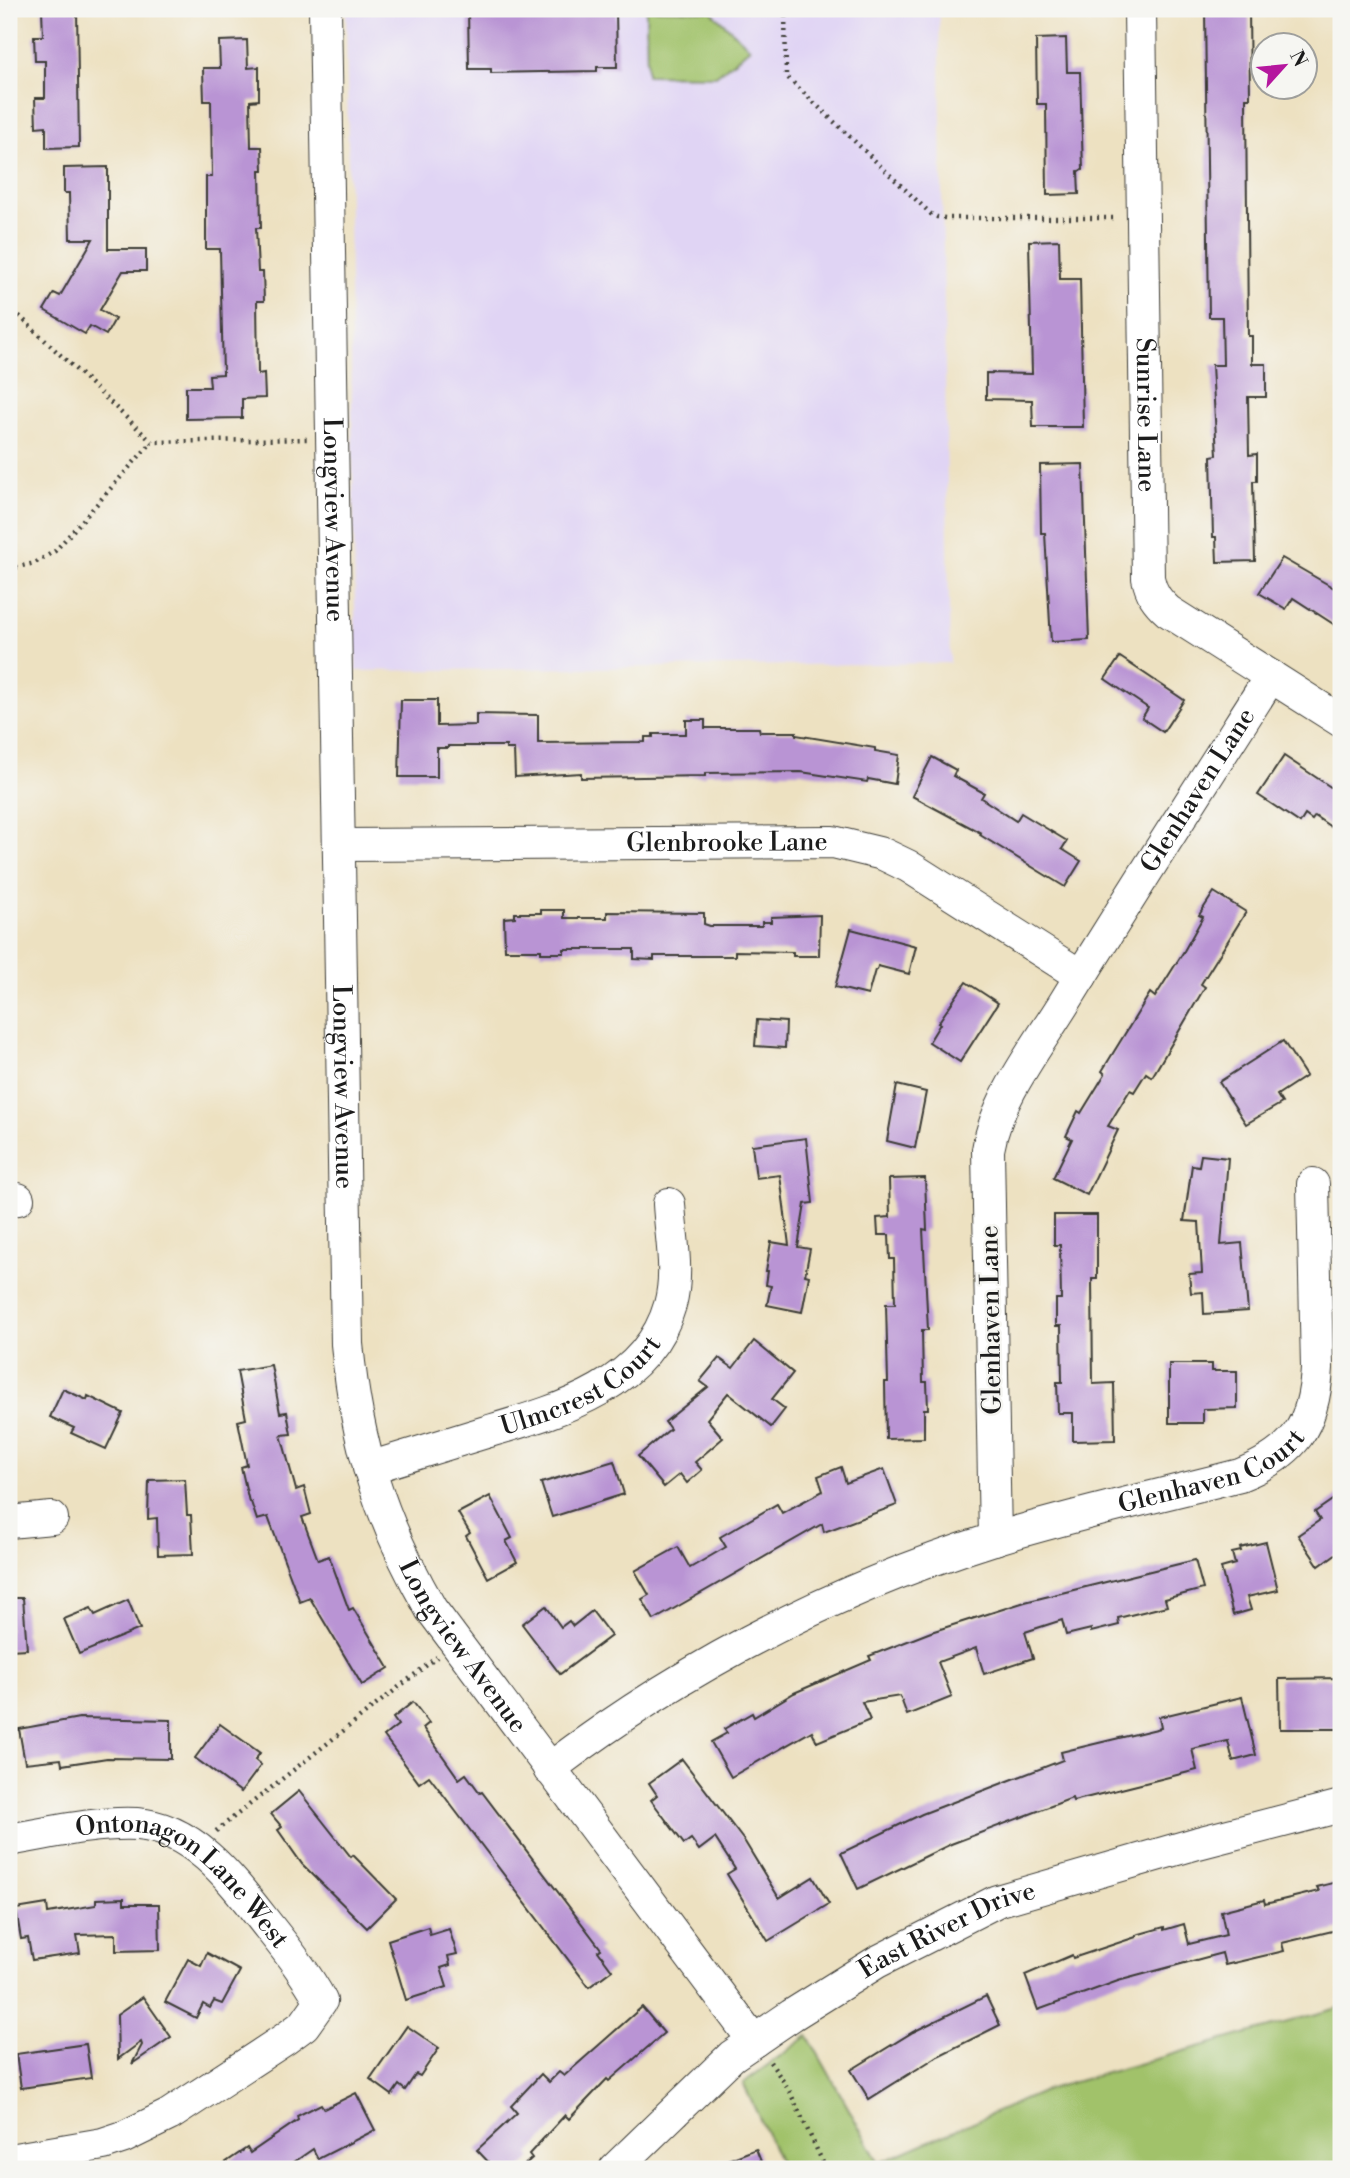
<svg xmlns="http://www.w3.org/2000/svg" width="1350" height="2178" font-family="'Libre Bodoni',serif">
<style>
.built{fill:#e0d4f4}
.green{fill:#a1c26b;stroke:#5e6f44;stroke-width:2}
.building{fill:#b994d4}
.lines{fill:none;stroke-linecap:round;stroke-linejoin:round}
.minor-casing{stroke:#3b3a35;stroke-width:34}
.path{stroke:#3b3a35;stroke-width:4.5;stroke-dasharray:2 5;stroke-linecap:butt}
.minor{stroke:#fff;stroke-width:32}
.labels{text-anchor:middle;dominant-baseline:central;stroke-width:5;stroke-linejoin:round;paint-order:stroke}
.street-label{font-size:26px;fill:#1c1c1c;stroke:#f6f6f2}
</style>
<rect width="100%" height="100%" fill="#f6f6f2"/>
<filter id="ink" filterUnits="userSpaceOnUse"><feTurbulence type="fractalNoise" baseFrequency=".0143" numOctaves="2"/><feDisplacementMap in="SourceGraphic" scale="14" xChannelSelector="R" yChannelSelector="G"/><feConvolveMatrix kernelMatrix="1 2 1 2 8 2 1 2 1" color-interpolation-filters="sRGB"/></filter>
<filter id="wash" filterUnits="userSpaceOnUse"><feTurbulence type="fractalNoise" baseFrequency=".00686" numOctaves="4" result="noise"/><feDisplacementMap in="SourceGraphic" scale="28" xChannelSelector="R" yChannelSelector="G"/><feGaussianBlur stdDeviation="1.57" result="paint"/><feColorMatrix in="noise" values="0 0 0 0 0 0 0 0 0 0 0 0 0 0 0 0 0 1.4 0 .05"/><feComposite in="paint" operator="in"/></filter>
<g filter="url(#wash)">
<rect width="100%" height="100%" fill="#ede1c1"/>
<polygon class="built" points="346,9 939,9 950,663 356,671"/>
<g class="green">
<polygon points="646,9 711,11 750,48 716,76 647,75"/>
<polygon points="1341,2007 1341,2169 783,2169 743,2083 808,2036 879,2163 1049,2089"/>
</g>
<g id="blocks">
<g class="building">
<polygon points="42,9 77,9 79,147 46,148 46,126 36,127 35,98 45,98 45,61 35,61 34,36 43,36"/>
<polygon points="468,9 616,9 617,67 597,67 597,71 491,73 491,69 469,69"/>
<polygon points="1205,9 1249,9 1250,98 1246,98 1248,336 1252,336 1252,364 1266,364 1266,397 1248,397 1249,455 1257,454 1257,481 1253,481 1255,561 1217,562 1216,537 1213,537 1211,456 1217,455 1212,365 1223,365 1222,317 1209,317"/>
<polygon points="1066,38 1067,72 1080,72 1083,170 1078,171 1079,194 1047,195 1046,104 1037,104 1036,39"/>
<polygon points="247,40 248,68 259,67 259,100 250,101 251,147 262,147 263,170 260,170 261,228 256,228 258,272 263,272 264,301 257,301 258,374 264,373 265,398 242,399 242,418 186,419 186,387 210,387 209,375 223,374 220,249 206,249 206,177 212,177 211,101 204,101 203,68 220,68 219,41"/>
<polygon points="108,167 108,249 146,249 146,271 123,271 100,310 115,319 106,335 90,326 85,334 44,310 54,293 60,296 93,239 70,239 69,193 64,193 64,168"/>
<polygon points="1059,240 1060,279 1080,279 1083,427 1033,427 1032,400 986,399 986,373 1032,374 1029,241"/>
<polygon points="1083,464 1089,640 1051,642 1045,533 1041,533 1040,465"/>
<polygon points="1282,558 1341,592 1341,629 1293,598 1286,609 1259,593"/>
<polygon points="1120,657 1184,700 1163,732 1142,718 1148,708 1105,679"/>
<polygon points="401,700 437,700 437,726 476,725 476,714 538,715 538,743 645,742 645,737 653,737 653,734 686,734 686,720 705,720 705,728 759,728 760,732 796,732 796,735 875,748 875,751 899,755 895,784 868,779 867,782 801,772 705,773 705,776 581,778 581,773 515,777 514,749 506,749 506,746 448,746 448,748 437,748 437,777 399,777"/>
<polygon points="1284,756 1341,794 1341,834 1315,816 1312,820 1305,815 1300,823 1258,795"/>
<polygon points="932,757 956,770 953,776 984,793 981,798 1016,821 1021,813 1067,841 1062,849 1081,861 1065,887 980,835 981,833 912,796"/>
<polygon points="1214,892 1246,912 1201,984 1205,987 1152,1077 1146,1073 1134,1092 1130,1090 1108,1126 1118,1130 1087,1195 1053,1178 1072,1139 1066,1136 1078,1111 1081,1113 1105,1074 1102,1071 1150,993 1155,997 1184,951 1203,917 1199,915"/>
<polygon points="541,910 564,910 564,918 607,918 607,912 704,913 704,924 710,926 762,926 762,922 771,922 771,917 820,915 819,956 793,956 793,952 735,951 735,956 654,956 654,960 634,959 634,949 564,949 564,953 541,953 541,950 505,950 504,918 515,917 515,913 541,913"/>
<polygon points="851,929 916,946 909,974 878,966 877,970 875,970 868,995 835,987"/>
<polygon points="966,982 998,1003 960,1062 929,1042 940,1024 938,1023"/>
<polygon points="757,1020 786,1022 785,1048 755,1046"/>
<polygon points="1283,1041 1306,1076 1277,1095 1282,1103 1246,1124 1219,1082"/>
<polygon points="897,1085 926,1092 915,1148 887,1141"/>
<polygon points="806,1138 813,1203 805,1204 798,1247 810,1249 805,1275 809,1276 802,1312 767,1305 771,1286 766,1285 768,1271 766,1271 771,1242 789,1245 780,1175 756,1178 752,1145"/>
<polygon points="1201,1155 1228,1158 1221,1245 1242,1243 1248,1311 1204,1314 1203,1292 1191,1293 1189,1274 1202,1273 1199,1222 1184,1221 1192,1165 1199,1166"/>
<polygon points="925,1178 927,1230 923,1229 928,1330 922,1330 923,1382 927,1382 928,1409 924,1409 924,1438 886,1439 885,1382 888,1382 886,1304 895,1304 894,1259 890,1259 889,1235 878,1235 877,1218 890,1217 889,1179"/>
<polygon points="1054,1215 1097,1215 1097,1279 1092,1279 1093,1384 1114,1383 1115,1440 1073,1441 1073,1413 1058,1413 1057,1382 1062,1382 1061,1326 1056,1326 1056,1299 1061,1299 1060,1245 1054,1245"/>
<polygon points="754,1341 793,1373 772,1399 785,1409 771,1427 728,1393 707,1419 723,1438 695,1462 702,1470 687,1483 680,1474 664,1487 638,1456 670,1429 665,1422 708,1387 700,1381 719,1358 733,1368"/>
<polygon points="1169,1364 1212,1364 1212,1371 1237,1371 1237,1408 1203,1409 1203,1423 1169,1423"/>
<polygon points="271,1365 280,1413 287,1412 291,1434 281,1435 296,1490 304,1487 311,1514 302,1517 318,1560 329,1556 349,1610 353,1608 389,1668 362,1685 310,1598 300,1602 268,1517 257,1520 251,1502 249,1502 241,1467 247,1465 238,1421 246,1419 237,1371"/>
<polygon points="63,1389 87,1400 88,1396 123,1413 106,1449 71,1433 74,1428 50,1417"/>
<polygon points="614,1461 624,1494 552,1517 541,1483"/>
<polygon points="841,1467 846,1483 884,1469 897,1505 824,1532 822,1524 654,1620 642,1599 649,1595 635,1571 678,1547 690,1568 726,1547 720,1537 777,1504 782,1513 823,1491 818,1476"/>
<polygon points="185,1479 187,1515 191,1515 193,1554 158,1555 157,1518 148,1519 149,1480"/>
<polygon points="1341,1494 1341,1550 1319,1566 1298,1535 1320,1520 1315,1512"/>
<polygon points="490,1496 512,1538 506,1541 517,1562 488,1578 466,1536 470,1533 458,1513"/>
<polygon points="1266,1542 1278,1590 1247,1597 1251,1610 1233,1615 1221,1568 1235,1564 1232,1553 1241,1551 1240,1548"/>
<polygon points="1195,1560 1203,1589 1165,1599 1167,1606 1118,1618 1119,1625 1091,1632 1091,1629 1066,1635 1062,1620 1025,1632 1033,1658 984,1674 976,1648 938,1662 952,1697 907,1715 900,1696 862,1702 870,1720 817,1742 812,1731 731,1777 711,1742 727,1733 724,1729 752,1713 754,1717 794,1693 871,1660 869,1656 931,1632 1025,1602"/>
<polygon points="9,1598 23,1598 27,1649 9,1650"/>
<polygon points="128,1600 140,1629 79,1654 64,1619 91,1608 95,1615"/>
<polygon points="546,1606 561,1627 569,1621 573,1626 592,1611 611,1636 560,1674 522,1624"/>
<polygon points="1341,1678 1341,1729 1280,1729 1279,1679"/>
<polygon points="1242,1697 1256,1755 1233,1761 1228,1741 1192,1749 1197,1770 1073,1801 1072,1798 951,1844 858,1889 841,1853 922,1814 1063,1760 1061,1752 1161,1728 1159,1717"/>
<polygon points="413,1702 429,1723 423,1728 459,1779 466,1774 480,1793 482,1792 601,1949 598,1951 612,1970 589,1987 429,1776 419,1783 384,1736 398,1725 393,1718"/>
<polygon points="79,1718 171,1720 171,1759 107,1758 62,1765 61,1759 25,1763 19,1729"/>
<polygon points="220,1724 260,1753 255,1760 261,1765 241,1792 195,1758"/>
<polygon points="682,1759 745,1842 779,1898 813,1877 829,1904 768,1941 727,1874 735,1869 715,1838 699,1850 691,1839 684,1844 651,1800 657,1795 649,1783"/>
<polygon points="299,1791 351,1857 353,1855 396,1899 367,1928 302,1864 278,1830 282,1827 271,1814"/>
<polygon points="1341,1881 1341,1929 1282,1943 1284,1951 1225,1965 1222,1953 1118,1981 1038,2010 1025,1975 1072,1955 1073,1958 1136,1937 1136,1935 1164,1927 1164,1930 1184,1924 1189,1944 1226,1935 1221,1911 1264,1900 1265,1904 1319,1891 1317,1887"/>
<polygon points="124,1898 124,1904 159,1904 160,1950 116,1951 116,1934 77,1935 80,1953 32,1960 28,1938 21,1939 16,1909 47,1904 48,1913 96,1905 96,1899"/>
<polygon points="428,1927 430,1935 449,1929 457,1954 448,1956 450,1965 441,1968 447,1987 406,2000 388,1940"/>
<polygon points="207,1953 240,1971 222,2004 214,2001 210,2008 203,2004 196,2018 165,2002 188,1959 201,1966"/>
<polygon points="986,1996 1000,2025 938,2056 869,2099 851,2070 913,2032"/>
<polygon points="143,1997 171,2037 132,2064 142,2045 141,2042 118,2059 117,2015"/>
<polygon points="642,2007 664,2033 609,2081 607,2079 569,2119 565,2115 529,2154 532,2158 520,2169 495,2169 477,2150 517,2113 511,2106 541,2074 549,2082 559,2072 564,2076"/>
<polygon points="407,2026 439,2048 420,2076 416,2074 405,2090 399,2085 392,2095 370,2079"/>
<polygon points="86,2044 91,2078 21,2088 16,2054"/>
<polygon points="356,2093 375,2130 318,2159 313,2149 284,2169 216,2169 247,2148 250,2153 298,2120 297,2116 321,2104 324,2109"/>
<polygon points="756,2149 764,2169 708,2169 707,2168"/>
</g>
</g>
</g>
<g filter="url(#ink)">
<use href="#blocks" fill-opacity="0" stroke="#3b3a35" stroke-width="2"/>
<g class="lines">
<g class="minor-casing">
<g id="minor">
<path id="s1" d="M 325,9 L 347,1344 C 357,1446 380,1520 431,1609 L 754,2041"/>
<path id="s2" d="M 1140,9 L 1148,578 C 1151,593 1157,601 1168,611 L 1341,721"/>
<path id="s3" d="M 339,845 L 833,842 L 883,854 L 908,866 L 1081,976"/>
<polyline points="9,1200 18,1199"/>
<path id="s4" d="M 369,1468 C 408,1456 447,1444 486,1432 C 557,1411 647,1387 670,1305 C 679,1272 671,1238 669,1204"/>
<polyline points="9,1522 52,1518"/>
<path id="s5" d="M 995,1539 L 988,1150 C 997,1097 1038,1046 1066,1000 C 1133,891 1202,784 1271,676"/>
<path id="s6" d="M 549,1769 C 683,1668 834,1589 994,1539 C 1074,1514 1159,1496 1240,1475 C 1294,1453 1314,1426 1317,1368 L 1313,1184"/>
<path id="s7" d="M 9,1840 C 50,1833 95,1822 137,1824 C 196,1828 235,1884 269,1927 C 288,1951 306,1974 321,2001 L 304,2025 L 285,2039 L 169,2115 L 124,2137 L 103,2144 L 9,2160"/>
<path id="s8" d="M 615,2169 L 732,2056 L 792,2015 L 877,1962 L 997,1901 L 1198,1843 L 1341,1806"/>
</g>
</g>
<g class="path">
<polyline points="785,9 786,76 931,214 937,217 946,218 1117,218"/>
<polyline points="9,306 152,442 307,439"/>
<polyline points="9,569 35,563 55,551 152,442"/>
<polyline points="216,1831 437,1657"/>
<polyline points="770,2062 788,2088 826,2169"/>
</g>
<use href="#minor" class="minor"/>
</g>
</g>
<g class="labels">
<g class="street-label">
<text stroke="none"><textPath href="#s2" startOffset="406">Sunrise Lane</textPath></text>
<text stroke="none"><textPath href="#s1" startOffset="511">Longview Avenue</textPath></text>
<text stroke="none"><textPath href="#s5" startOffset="807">Glenhaven Lane</textPath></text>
<text stroke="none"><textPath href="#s3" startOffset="388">Glenbrooke Lane</textPath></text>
<text stroke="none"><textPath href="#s1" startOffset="1078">Longview Avenue</textPath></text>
<text transform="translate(991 1320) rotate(-91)">Glenhaven Lane</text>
<text stroke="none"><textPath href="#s4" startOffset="229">Ulmcrest Court</textPath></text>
<text stroke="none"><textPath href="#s6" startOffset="732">Glenhaven Court</textPath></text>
<text stroke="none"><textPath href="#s1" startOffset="1664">Longview Avenue</textPath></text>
<text stroke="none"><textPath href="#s7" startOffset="196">Ontonagon Lane West</textPath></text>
<text stroke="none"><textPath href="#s8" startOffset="413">East River Drive</textPath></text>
</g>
</g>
<rect width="1350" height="2178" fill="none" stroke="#f6f6f2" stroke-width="35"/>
<g transform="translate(1284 66) rotate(63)"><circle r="33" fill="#f6f6f2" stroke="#9f9f9c" stroke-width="2"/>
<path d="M0-5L12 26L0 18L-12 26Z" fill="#b5179e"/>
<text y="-10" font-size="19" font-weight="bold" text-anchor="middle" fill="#1c1c1c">N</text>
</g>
</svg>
